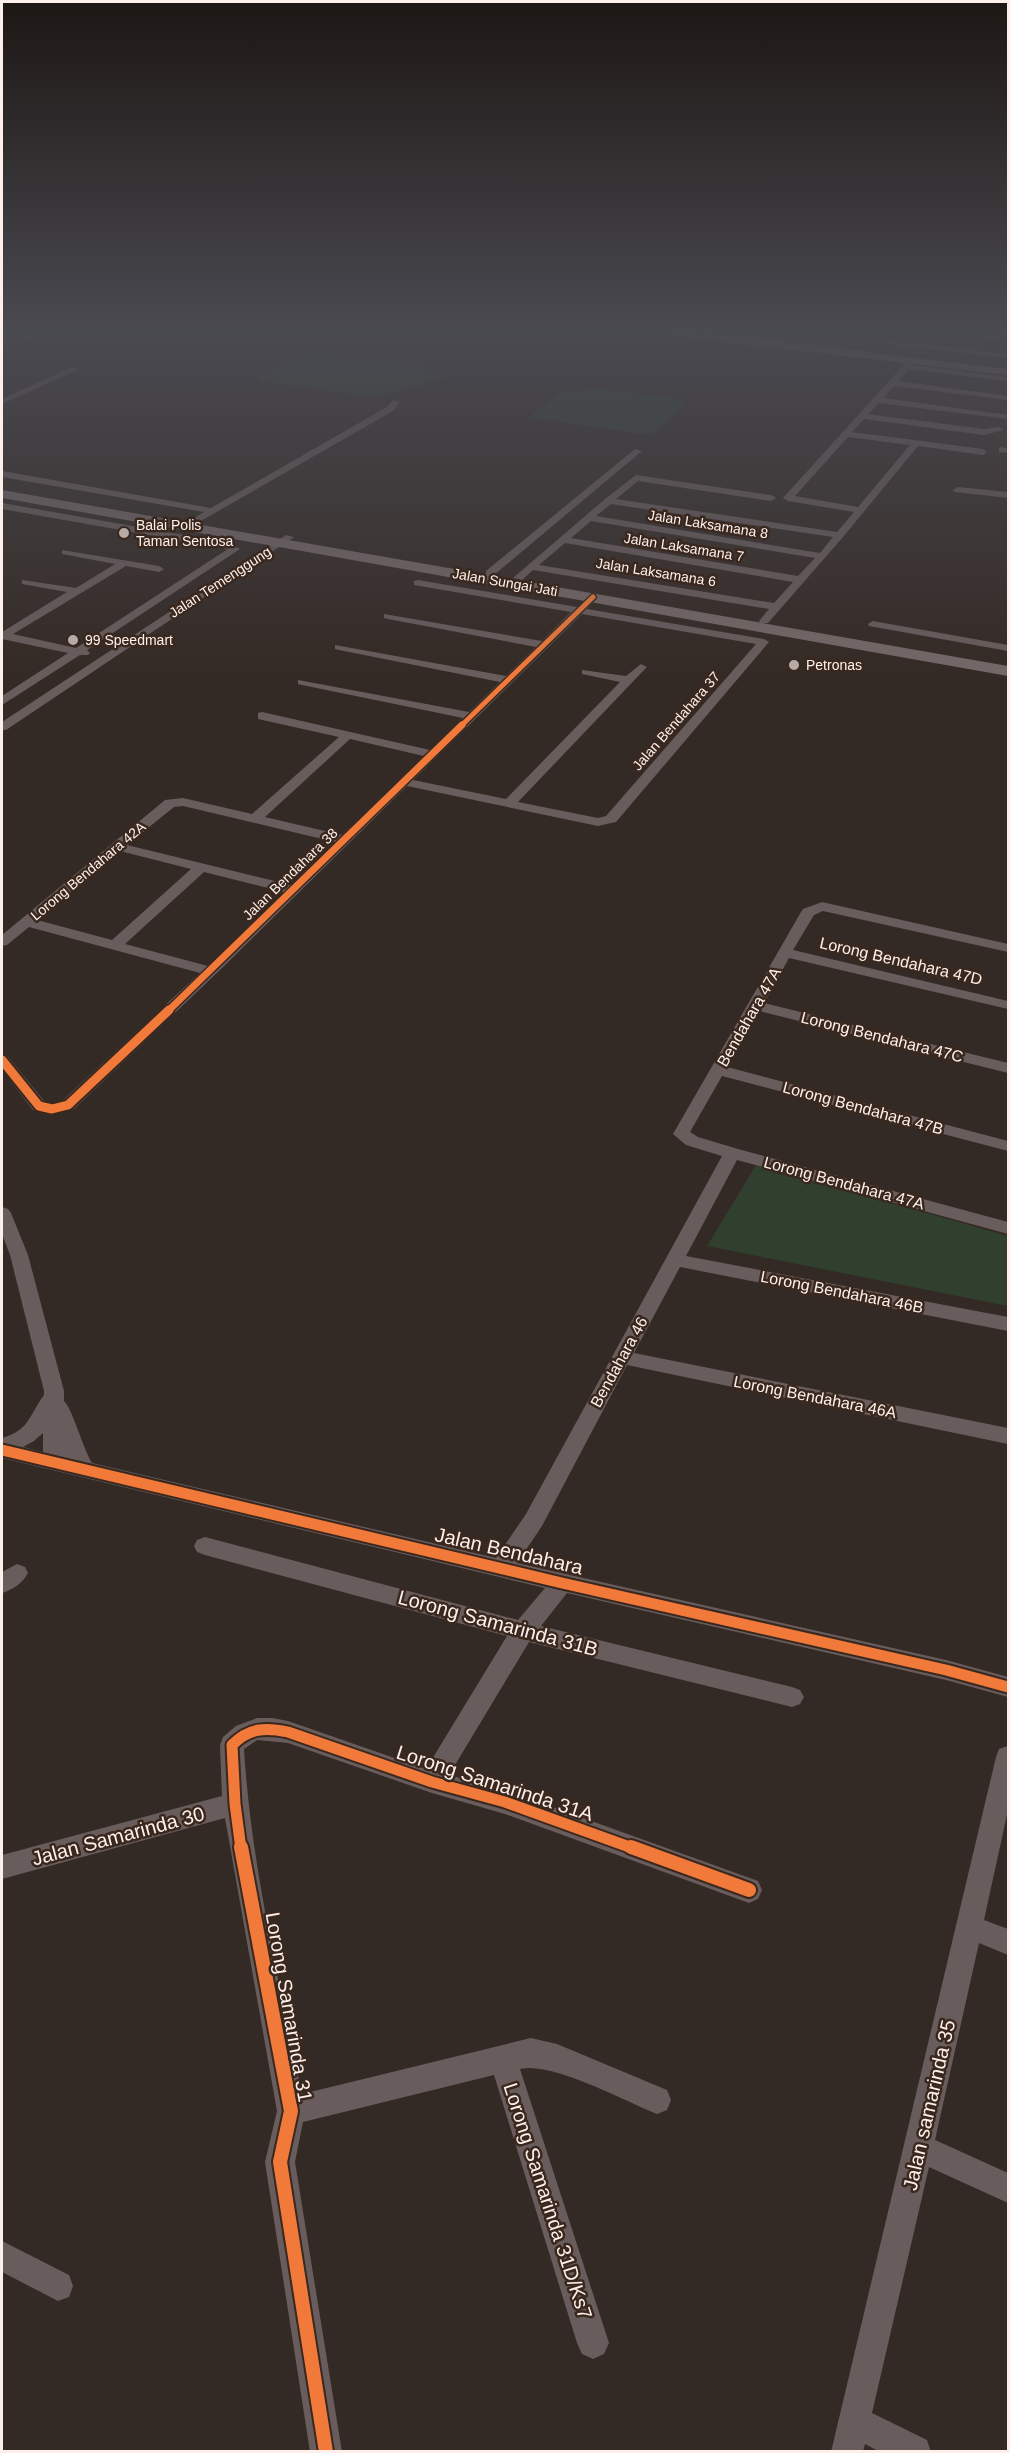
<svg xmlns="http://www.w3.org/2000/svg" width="1010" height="2453" font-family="Arial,sans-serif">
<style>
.green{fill:#313f2f}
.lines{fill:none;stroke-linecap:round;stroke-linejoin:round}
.street{fill:#695c5c;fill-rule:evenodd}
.secondary{fill:#756767;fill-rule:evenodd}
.cycleway-far4-casing{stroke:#3a281f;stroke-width:8}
.cycleway-far3-casing{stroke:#3a281f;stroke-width:10}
.cycleway-far2-casing{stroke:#3a281f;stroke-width:13}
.cycleway-far1-casing{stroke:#3a281f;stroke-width:15}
.cycleway-casing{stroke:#3a281f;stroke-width:18}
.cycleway-far4{stroke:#f17a3a;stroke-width:5}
.cycleway-far3{stroke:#f17a3a;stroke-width:7}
.cycleway-far2{stroke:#f17a3a;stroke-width:9}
.cycleway-far1{stroke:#f17a3a;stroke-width:11}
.cycleway{stroke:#f17a3a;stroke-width:14}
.poi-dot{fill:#b7aba5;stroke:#3a281f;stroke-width:2}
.labels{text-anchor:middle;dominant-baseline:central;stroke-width:5;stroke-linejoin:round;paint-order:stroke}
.far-street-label{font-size:14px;fill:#fdf0ea;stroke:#3a281f}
.far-poi-label{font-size:14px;fill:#fdf0ea;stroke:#3a281f;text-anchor:start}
.street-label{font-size:16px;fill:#fdf0ea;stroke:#3a281f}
.near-street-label{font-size:20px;fill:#fdf0ea;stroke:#3a281f}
</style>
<rect width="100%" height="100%" fill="#342a25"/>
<g class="green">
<polygon points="318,352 423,366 428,373 450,376 393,393 365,396 259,381 258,377 307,353"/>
<polygon points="590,388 680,399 687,403 653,433 642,434 529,417 564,390 580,391"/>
<polygon points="756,1165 1008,1236 1008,1306 707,1246"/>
</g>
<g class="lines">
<g class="street">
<polygon points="36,331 47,331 21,342 2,342 2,338 20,338"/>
<polygon points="691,331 715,331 874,352 870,354"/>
<polygon points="934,331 958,331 1008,337 1008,341"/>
<polygon points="881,339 1008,354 1008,358 878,343"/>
<path d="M 909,359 L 916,361 L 912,365 L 1008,377 L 1008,381 L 909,369 L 898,381 L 1008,396 L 1008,400 L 894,386 L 883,398 L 1008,415 L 1008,419 L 879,403 L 868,414 L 984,429 L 999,427 L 1003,430 L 984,435 L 864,419 L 852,432 L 983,449 L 987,452 L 983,455 L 918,446 L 843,537 L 768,623 L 760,623 L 759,621 L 769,609 L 533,570 L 522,580 L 513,578 L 605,499 L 636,475 L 771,495 L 776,498 L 771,501 L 638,481 L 616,499 L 837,532 L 854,512 L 788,501 L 783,498 ZM 848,437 L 910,445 L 858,507 L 795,496 ZM 611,504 L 833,537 L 820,553 L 596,516 ZM 591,521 L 815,558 L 798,576 L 571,538 ZM 565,543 L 793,582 L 774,603 L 539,565 Z"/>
<polygon points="72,367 79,369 2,404 2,399"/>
<polygon points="393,400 400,402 393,411 185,530 180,527 182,525 204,512 2,477 2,471 211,508 387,407"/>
<polygon points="1002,447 1008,449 1008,453 999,452 999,448"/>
<polygon points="635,449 642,451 494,575 486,575 486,571"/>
<polygon points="958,487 1008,492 1008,498 955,492 953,490"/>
<polygon points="2,503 229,543 240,549 87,650 90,653 88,655 80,655 2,705 2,696 68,653 2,639 2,632 67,592 22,584 22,580 76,588 115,564 62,554 62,550 159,566 164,569 159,572 126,566 13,634 76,648 228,549 2,509"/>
<polygon points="286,535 294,537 6,730 2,730 2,722"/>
<path d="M 418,580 L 577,607 L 593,594 L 598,597 L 587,609 L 764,639 L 769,642 L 616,822 L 598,826 L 407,786 L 222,968 L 74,1109 L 52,1114 L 33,1110 L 2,1070 L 2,1055 L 8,1057 L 45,1102 L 52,1104 L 62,1101 L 200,973 L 29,927 L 7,945 L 2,946 L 2,935 L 165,800 L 183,798 L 252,814 L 339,737 L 258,719 L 258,713 L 262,712 L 430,750 L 463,718 L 302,685 L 298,684 L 298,680 L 469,712 L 500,682 L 339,650 L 335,649 L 335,645 L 506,676 L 536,647 L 388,619 L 384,618 L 384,614 L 542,641 L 571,612 L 414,585 L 414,581 ZM 582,614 L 756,644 L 606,816 L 598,818 L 518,802 L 645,669 L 647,667 L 641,664 L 626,676 L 582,670 L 582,674 L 620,682 L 506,799 L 413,780 ZM 350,739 L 424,756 L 342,835 L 265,817 ZM 183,806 L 335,842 L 291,885 L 127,845 L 174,807 ZM 120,851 L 191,869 L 112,940 L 37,920 ZM 204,872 L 284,892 L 208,966 L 125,944 Z"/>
<polygon points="873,621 1008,645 1008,651 869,626 868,624"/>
<path d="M 822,902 L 1008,944 L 1008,952 L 823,911 L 814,915 L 793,950 L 1008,1001 L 1008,1009 L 789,958 L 764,1003 L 1008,1063 L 1008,1073 L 759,1011 L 727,1067 L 1008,1141 L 1008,1151 L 722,1076 L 690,1132 L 698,1137 L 738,1149 L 1008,1222 L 1008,1234 L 737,1160 L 686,1256 L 1008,1317 L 1008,1331 L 680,1267 L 634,1353 L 1008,1428 L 1008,1444 L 627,1365 L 542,1526 L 517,1563 L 946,1660 L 1008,1677 L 1008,1697 L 946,1680 L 567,1593 L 541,1626 L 792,1687 L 800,1690 L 804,1697 L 800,1704 L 792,1707 L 529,1642 L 449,1775 L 505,1790 L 758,1881 L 762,1890 L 758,1899 L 749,1903 L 505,1814 L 432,1793 L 288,1743 L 257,1740 L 244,1749 C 251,1865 279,1980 302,2094 L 531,2038 L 557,2044 L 667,2090 L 671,2100 L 667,2110 L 657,2114 C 625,2101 551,2061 520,2069 L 609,2343 L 604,2354 L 593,2359 L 582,2354 L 577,2343 L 494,2075 L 303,2122 L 295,2162 L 342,2452 L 310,2452 L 265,2162 L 277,2111 L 225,1818 L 2,1879 L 2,1855 L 222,1796 L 220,1745 L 223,1737 L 236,1726 L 257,1718 L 272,1718 L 288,1721 L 426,1769 L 507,1636 L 205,1555 L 197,1552 L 194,1546 L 197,1540 L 205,1537 L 518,1620 L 545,1588 L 2,1458 L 2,1438 C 30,1430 29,1415 44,1395 L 44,1391 L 10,1255 L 2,1234 L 2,1207 L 8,1209 L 11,1213 L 28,1255 L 64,1391 L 64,1401 C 72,1408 83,1448 92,1463 L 496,1558 L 526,1514 L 722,1156 L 686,1145 L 673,1134 L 801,912 L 803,909 ZM 43,1433 L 43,1452 L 23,1447 L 34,1441 Z"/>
<path d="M 17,1564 L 25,1567 L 28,1573 C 23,1583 12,1590 2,1593 L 2,1572 Z"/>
<polygon points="1008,1746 1008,1810 984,1920 1008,1929 1008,1955 979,1943 935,2140 1008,2173 1008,2203 929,2167 872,2413 927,2440 931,2452 880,2452 865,2444 863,2452 831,2452 996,1757 999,1749"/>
<polygon points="2,2241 69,2275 73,2286 69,2297 58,2301 2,2272"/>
</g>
<g class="secondary">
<polygon points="651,331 684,331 1008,369 1008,375 656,334"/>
<polygon points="2,490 1008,666 1008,676 2,498"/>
</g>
<g class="cycleway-far4-casing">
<polyline id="cycleway-far4" points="461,726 593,597"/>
</g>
<g class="cycleway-far3-casing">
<polyline id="cycleway-far3" points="167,1012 462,725"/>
</g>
<g class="cycleway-far2-casing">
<polyline id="cycleway-far2" points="2,1060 39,1106 52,1109 68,1105 169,1010"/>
</g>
<g class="cycleway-far1-casing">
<g id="cycleway-far1">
<polyline points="2,1450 562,1583 946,1670 1008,1687"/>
<path d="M 241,1849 L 235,1804 L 232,1745 C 249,1728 265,1727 288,1732 L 432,1782 L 505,1802 L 635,1849"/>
</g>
</g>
<g class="cycleway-casing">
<g id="cycleway">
<polyline points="241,1847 291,2111 280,2162 326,2452"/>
<polyline points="631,1847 749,1890"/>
</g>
</g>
<use href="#cycleway-far4" class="cycleway-far4"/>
<use href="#cycleway-far3" class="cycleway-far3"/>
<use href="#cycleway-far2" class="cycleway-far2"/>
<use href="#cycleway-far1" class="cycleway-far1"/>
<use href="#cycleway" class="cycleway"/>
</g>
<linearGradient id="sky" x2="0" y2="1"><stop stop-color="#1d1714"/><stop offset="0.49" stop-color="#4a4a51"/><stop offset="1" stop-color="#4a4a51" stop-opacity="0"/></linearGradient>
<rect width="1010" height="675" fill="url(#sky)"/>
<g class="poi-dot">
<circle cx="124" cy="533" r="6"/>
<circle cx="73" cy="640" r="6"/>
<circle cx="794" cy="665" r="6"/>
</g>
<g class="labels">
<g class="far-street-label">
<text transform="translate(708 524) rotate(9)">Jalan Laksamana 8</text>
<text transform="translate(684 547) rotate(9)">Jalan Laksamana 7</text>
<text transform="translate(656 572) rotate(9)">Jalan Laksamana 6</text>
<text transform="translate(220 582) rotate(-33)">Jalan Temenggung</text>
<text transform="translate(505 582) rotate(10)">Jalan Sungai Jati</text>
<text transform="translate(676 721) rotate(-49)">Jalan Bendahara 37</text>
<text transform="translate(88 871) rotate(-40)">Lorong Bendahara 42A</text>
<text transform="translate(290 874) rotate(-44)">Jalan Bendahara 38</text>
</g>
<g class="far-poi-label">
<text x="136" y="525">Balai Polis<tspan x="136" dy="16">Taman Sentosa</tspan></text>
<text x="85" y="640">99 Speedmart</text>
<text x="806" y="665">Petronas</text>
</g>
<g class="street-label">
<text transform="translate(901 961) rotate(13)">Lorong Bendahara 47D</text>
<text transform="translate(749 1017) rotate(-60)">Bendahara 47A</text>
<text transform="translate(882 1037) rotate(14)">Lorong Bendahara 47C</text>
<text transform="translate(863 1108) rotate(15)">Lorong Bendahara 47B</text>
<text transform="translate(844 1183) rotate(15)">Lorong Bendahara 47A</text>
<text transform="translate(842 1292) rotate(11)">Lorong Bendahara 46B</text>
<text transform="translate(619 1362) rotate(-61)">Bendahara 46</text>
<text transform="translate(815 1397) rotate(11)">Lorong Bendahara 46A</text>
</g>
<g class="near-street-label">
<text transform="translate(509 1551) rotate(13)">Jalan Bendahara</text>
<text transform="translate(498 1623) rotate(15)">Lorong Samarinda 31B</text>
<text transform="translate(495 1783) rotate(18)">Lorong Samarinda 31A</text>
<text transform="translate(118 1836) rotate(-15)">Jalan Samarinda 30</text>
<text transform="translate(289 2007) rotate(80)">Lorong Samarinda 31</text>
<text transform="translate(929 2105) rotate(-77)">Jalan samarinda 35</text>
<text transform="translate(548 2201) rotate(72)">Lorong Samarinda 31D/Ks7</text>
</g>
</g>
<rect width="1010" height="2453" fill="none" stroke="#fdf0ea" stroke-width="6"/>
</svg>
